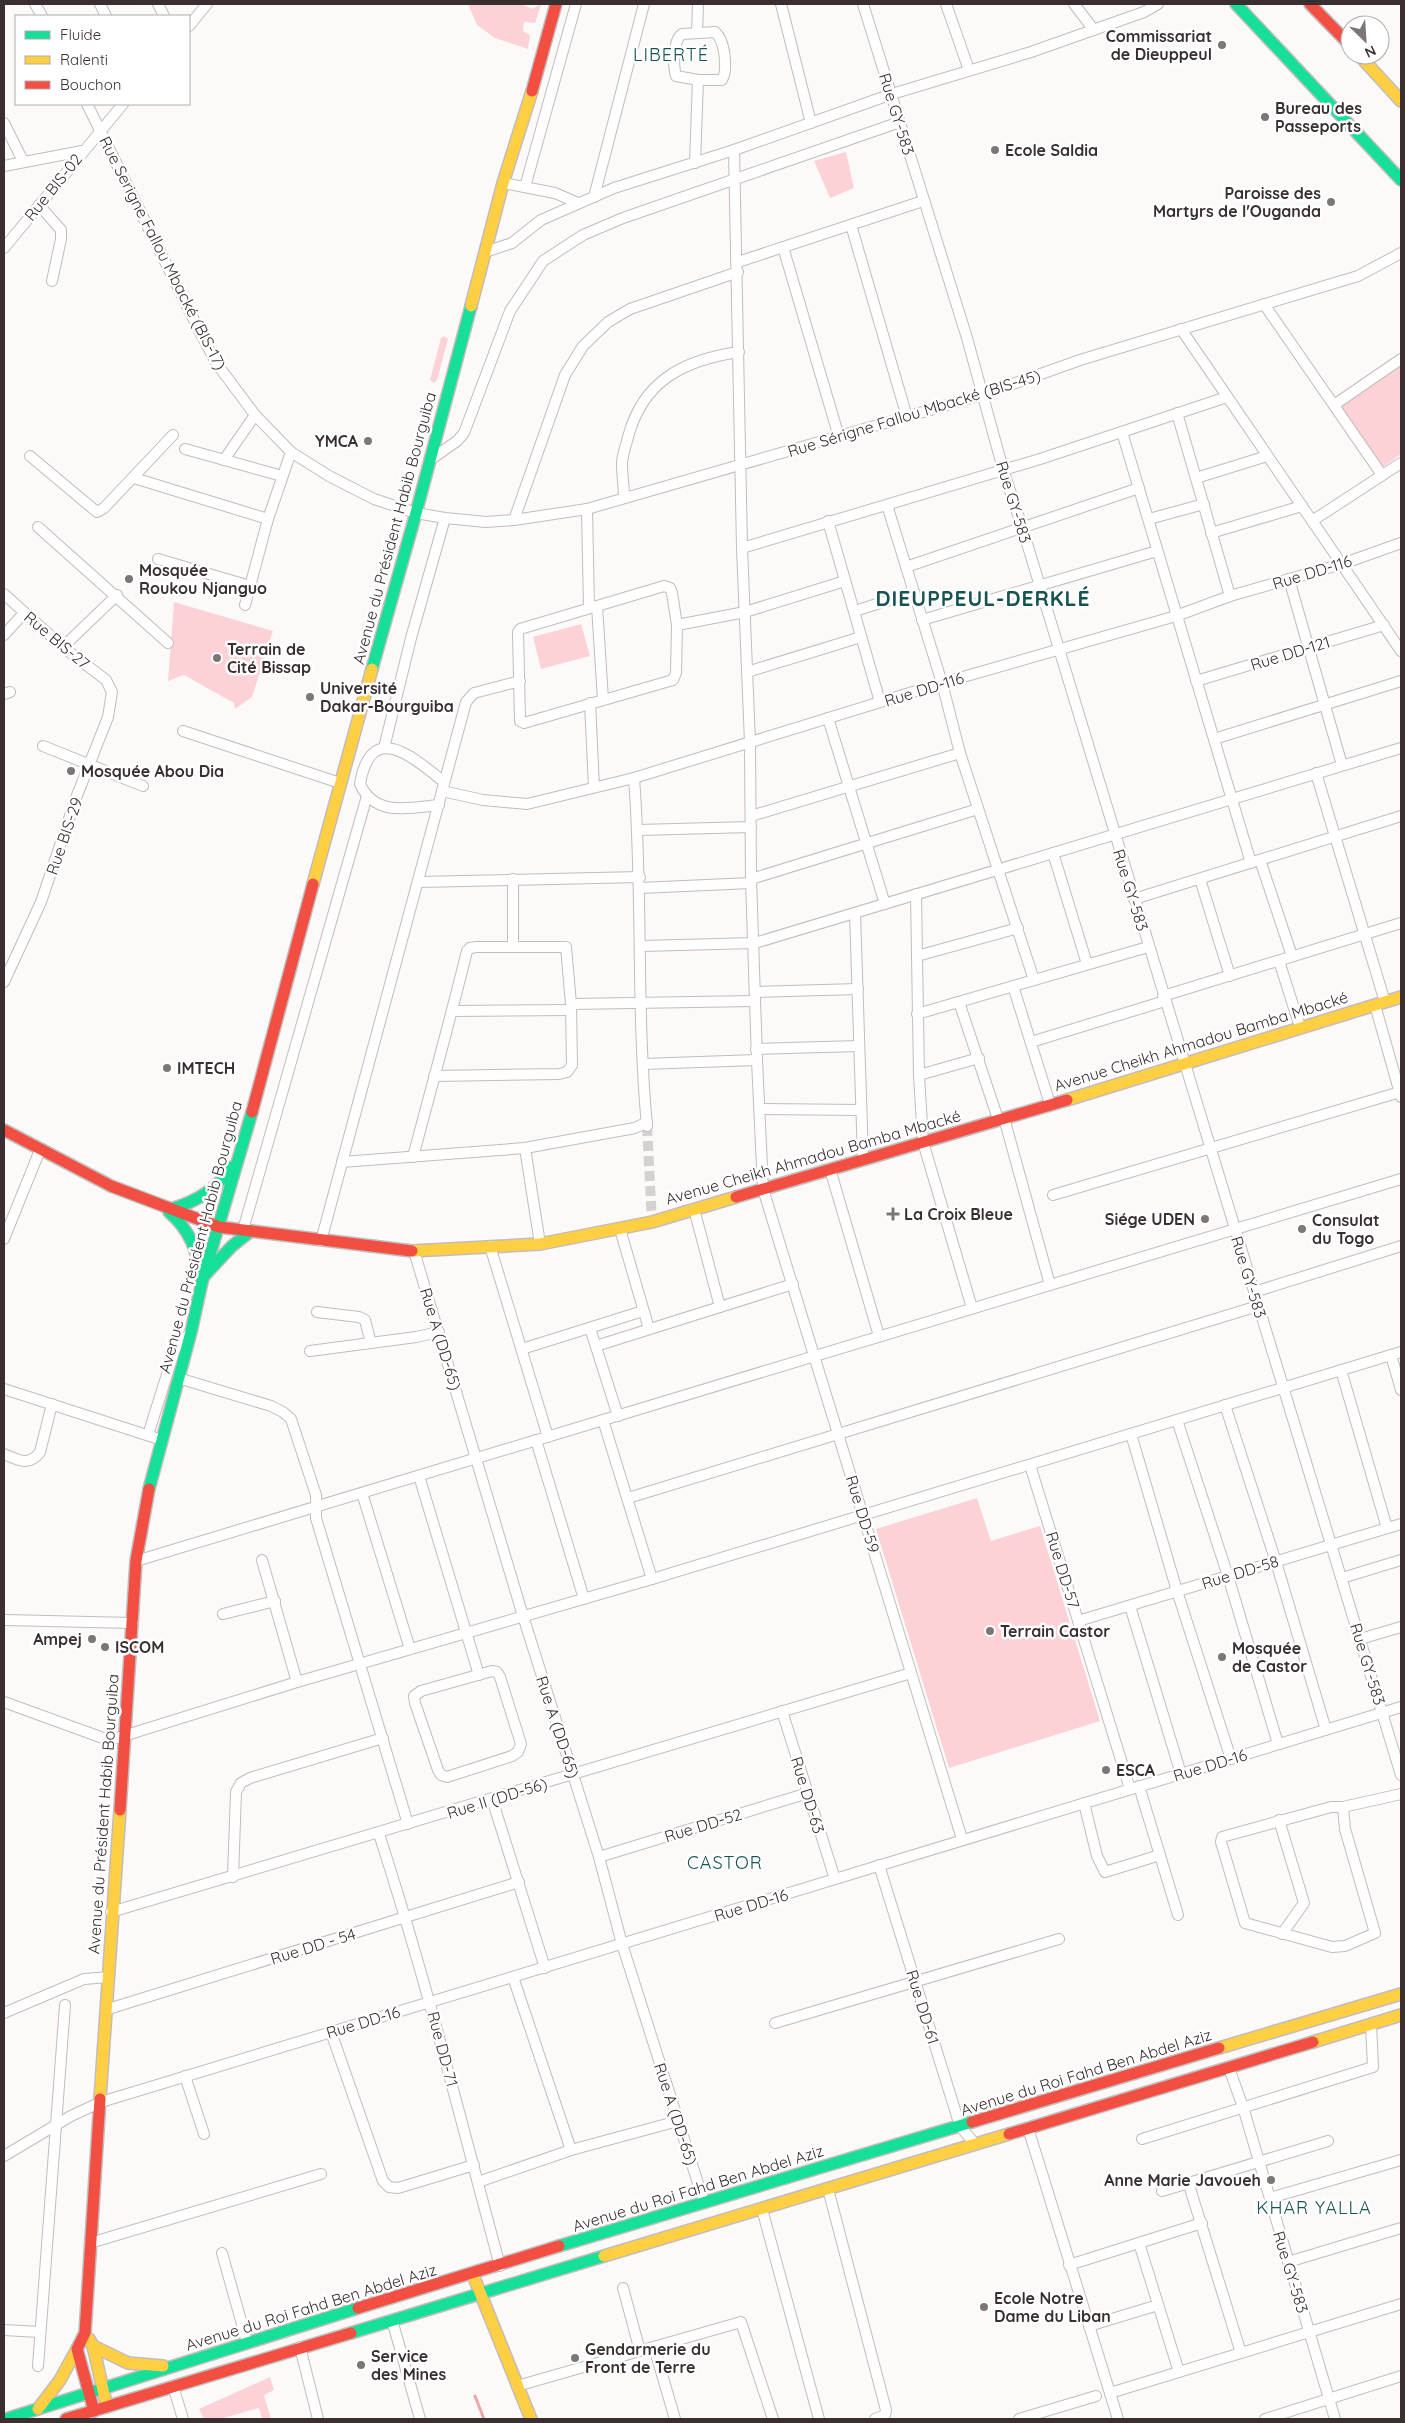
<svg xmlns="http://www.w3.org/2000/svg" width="1405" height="2423" font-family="Quicksand,sans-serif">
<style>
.green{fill:#fcd2d6}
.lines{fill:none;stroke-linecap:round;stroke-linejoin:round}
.stream{stroke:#eca6ae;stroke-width:3}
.street-tunnel{stroke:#d5d1d1;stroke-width:10;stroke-dasharray:10 5;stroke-linecap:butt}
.street-casing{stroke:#c3bcbd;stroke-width:12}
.fast-casing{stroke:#c3bcbd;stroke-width:14}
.slow-casing{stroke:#c3bcbd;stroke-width:14}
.jam-casing{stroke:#c3bcbd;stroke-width:14}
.street{stroke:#fffefe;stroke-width:10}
.fast{stroke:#16e098;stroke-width:11}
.slow{stroke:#ffcf43;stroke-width:11}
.jam{stroke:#f24e42;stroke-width:11}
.poi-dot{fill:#7d7676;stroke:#fff;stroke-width:2}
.labels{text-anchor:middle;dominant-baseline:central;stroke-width:5;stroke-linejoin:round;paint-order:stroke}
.poi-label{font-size:16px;font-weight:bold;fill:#392f30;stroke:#fff;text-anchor:start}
.street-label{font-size:16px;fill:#392f30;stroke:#fff}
.neighbourhood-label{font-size:18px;letter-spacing:1px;fill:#165351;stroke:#fff}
.district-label{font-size:21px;font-weight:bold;letter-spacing:1px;fill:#165351;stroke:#fff}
</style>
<rect width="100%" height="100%" fill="#fcf9f9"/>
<g class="green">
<polygon points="468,4 522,4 532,9 541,4 535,23 524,22 523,31 530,35 528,49 495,38 477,25"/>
<polygon points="846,152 854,188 830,198 814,161"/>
<polygon points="444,336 448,339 437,380 434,383 430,380 441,338"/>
<polygon points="1401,363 1401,454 1383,467 1340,405"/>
<polygon points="174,602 273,631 252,697 235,709 234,703 184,675 168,681"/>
<polygon points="581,624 590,656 541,669 533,637"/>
<polygon points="977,1498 991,1541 1040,1526 1100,1721 949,1768 876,1529"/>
<polygon points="270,2377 274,2390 264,2395 271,2419 262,2419 259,2408 220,2419 204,2419 199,2409"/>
</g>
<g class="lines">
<polyline class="stream" points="475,2396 484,2419"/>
<polyline class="street-tunnel" points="647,1126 652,1222"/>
<g class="street-casing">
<g id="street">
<polyline points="35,4 42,16"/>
<polyline points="100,4 106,16"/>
<polyline points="158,4 164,16"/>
<polyline points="781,4 811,123"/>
<polyline points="863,4 967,338 1003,469 1022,527 1401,1775"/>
<polyline points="946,4 969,70"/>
<polyline points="1074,4 1094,30"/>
<polyline points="189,26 207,4"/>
<path d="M 715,32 C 725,40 728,70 722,80 L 698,80 L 676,76 C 673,66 673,40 682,34 Z"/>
<polyline points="697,33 698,4"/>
<polyline points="87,104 202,336 217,364 255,415 291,452 329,476 374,499 416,513 445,518 486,522 514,520 587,509 982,395 1080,360 1358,276 1401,253"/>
<polyline points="4,123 23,161"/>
<polyline points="734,150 742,548 750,742 751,879 757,1060 763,1189 962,1839"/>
<polyline points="695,163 698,80"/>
<polyline points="4,166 82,151"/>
<polyline points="503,183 555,193 578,203"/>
<polyline points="525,187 576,4"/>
<polyline points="594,197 644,4"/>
<polyline points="39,205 61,230 61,239 52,281"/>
<polyline points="851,225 907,417"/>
<polyline points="783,247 839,437"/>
<polyline points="4,248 123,104"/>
<polyline points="485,252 512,243 541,220 614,188 734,150 892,94 1031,52 1144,12 1158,4"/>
<polyline points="738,262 923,201"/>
<polyline points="1264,304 1382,475"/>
<polyline points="1181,329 1401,651"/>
<polyline points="1334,405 1401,359"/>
<polyline points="1177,413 1230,596"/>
<polyline points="1122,432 1251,863"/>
<polyline points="185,449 282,476"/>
<polyline points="30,456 97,512 104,508 173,435"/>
<polyline points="224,460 255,415"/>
<polyline points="430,460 457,441 464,433 510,311 543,261 583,235 623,218 900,122"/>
<polyline points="134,478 268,519"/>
<polyline points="1196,478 1267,456"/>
<path d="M 624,498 C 624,487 622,475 622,464 C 622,455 626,446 628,437 C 643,381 683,360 739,352"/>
<polyline points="887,505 942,683 960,753 1034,980"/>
<polyline points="587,509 589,608"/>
<polyline points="1149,519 1204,504"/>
<polyline points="514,520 565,375 583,346 608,322 630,309 738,272"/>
<polyline points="828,521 880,702"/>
<polyline points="1312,521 1401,463"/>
<polyline points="38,527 168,643"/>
<polyline points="1211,533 1302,506"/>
<polyline points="742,548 1040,459 1227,397"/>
<polyline points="158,559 250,586"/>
<polyline points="906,567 1139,488"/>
<polyline points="1289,579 1342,765"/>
<polygon points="664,586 670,588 672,593 677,625 676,673 673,680 524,723 520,721 518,632 520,629"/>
<polyline points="4,594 63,647 106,680 112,692 108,717 76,798 41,902 4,982"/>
<polyline points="245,605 268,519 291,452"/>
<polyline points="597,606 603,700"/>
<polyline points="855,611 914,592"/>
<polyline points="922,620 1157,551"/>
<polyline points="677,625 745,612 845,581"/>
<polyline points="4,635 24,613"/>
<polyline points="63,647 117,595"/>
<polyline points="747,672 861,637"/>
<polyline points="1196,681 1384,625"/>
<polyline points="4,694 10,692"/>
<polyline points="590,703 594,787"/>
<polyline points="828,718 885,904"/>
<polyline points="183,731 340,783"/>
<polyline points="1214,739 1401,681"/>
<polyline points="43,746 143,786"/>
<polyline points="384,748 411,638 445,518"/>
<polyline points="1316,773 1385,1002"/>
<path d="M 634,778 C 643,894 636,1010 647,1126"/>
<polyline points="442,791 483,800 527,804 634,778 942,683 1176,616 1230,596 1342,564 1401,543"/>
<path d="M 439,805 C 409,808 375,817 360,784 C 371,719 414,758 444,782"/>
<polyline points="751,816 960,753"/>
<polyline points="638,830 751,827"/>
<polyline points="1053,853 1087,964"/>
<polyline points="1260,860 1292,956"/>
<polyline points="751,879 978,809"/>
<polyline points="1200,879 1230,976"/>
<polyline points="418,882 640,877"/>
<polyline points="640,888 751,883"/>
<polyline points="916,894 919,1075 923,1142 972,1308"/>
<polyline points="1134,899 1401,816"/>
<polyline points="855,913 863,1159"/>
<polyline points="513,946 513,879"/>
<polyline points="641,946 755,943 1401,748"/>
<polyline points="917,956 1018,928"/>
<polyline points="1279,961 1300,1027"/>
<polyline points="1013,986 1050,1104"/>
<polyline points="755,992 858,989"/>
<polyline points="1163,996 1401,923"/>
<polyline points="959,1002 998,1119"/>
<polyline points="571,1004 755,1001"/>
<polyline points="1375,1005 1401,1097"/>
<polyline points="452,1011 571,1010"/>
<polyline points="917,1014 1148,947"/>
<polyline points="1031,1042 1165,1001"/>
<polyline points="756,1049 859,1046"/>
<polyline points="643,1064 757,1060"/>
<polyline points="919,1075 979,1058"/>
<polyline points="760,1109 861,1110"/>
<polyline points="1004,1118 1050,1285"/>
<polyline points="525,1148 540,1244"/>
<path d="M 413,1157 C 431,1089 450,1020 467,951 L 470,948 L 476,947 L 566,947 L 571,1004 L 572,1065 L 567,1072 L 559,1074 L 434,1076"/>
<polyline points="342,1162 525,1148 635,1128 647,1122"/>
<polyline points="830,1169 879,1336"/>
<polyline points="1053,1195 1400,1092"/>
<polyline points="694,1209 720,1307"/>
<polyline points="620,1229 649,1329"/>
<polyline points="243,1230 367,796"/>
<polyline points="4,1239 40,1150"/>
<polyline points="321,1241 466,702 474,693 520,681"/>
<polyline points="490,1246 548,1437"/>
<polyline points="414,1251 523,1616 599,1857 622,1944 704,2202"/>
<polyline points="1254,1292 1401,1246"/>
<polyline points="317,1312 359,1317 365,1320 371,1343"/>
<polyline points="590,1328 618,1416"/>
<polyline points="596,1346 793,1284"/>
<polyline points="522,1349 643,1311"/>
<polyline points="310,1351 416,1337 439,1332"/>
<polyline points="1391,1355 1401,1390"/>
<polyline points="1341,1370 1387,1528"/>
<polyline points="178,1378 271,1406 283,1412 291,1419 316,1495 316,1518 408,1824"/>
<polyline points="4,1389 162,1440"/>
<polyline points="1225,1405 1276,1562 1326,1730"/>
<polyline points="603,1420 652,1579"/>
<polyline points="1177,1420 1228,1576 1278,1744"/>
<polyline points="1131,1434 1177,1591 1231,1759"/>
<polyline points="148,1435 175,1349 191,1332"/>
<polyline points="536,1440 584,1599"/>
<path d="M 4,1454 C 18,1460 29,1467 40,1452 L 52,1404"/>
<polyline points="1030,1465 1130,1789"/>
<polyline points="419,1476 479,1675"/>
<polyline points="362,1493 410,1649"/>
<polyline points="628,1498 1258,1306"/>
<polyline points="262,1560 297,1682"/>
<polyline points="136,1561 1401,1179"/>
<polyline points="1342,1578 1401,1560"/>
<polyline points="1130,1606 1181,1774"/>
<polyline points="223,1614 275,1601"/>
<polyline points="4,1620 133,1623"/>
<polyline points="1078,1621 1401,1524"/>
<polyline points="1360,1639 1401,1627"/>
<polygon points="492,1671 497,1672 500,1677 521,1744 518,1752 512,1756 447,1777 441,1775 438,1770 415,1703 414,1696 421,1691"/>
<polyline points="4,1702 103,1738 117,1738 297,1682 652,1579 1401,1352"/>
<polyline points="782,1711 835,1879"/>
<polyline points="1139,1786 1178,1915"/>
<polyline points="492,1799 545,1968"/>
<polyline points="1084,1803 1097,1856 1105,1872 1160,1855"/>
<polyline points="1343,1807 1345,1829 1375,1933 1345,1946 1332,1947 1245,1923 1221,1842 1222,1837 1331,1807 1343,1807 1401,1794"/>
<polyline points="1279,1820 1304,1903 1282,1934"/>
<path d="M 379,1834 C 425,1976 461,2121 500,2266"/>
<polyline points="599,1857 808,1793"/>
<polyline points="879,1865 960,2126 975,2144"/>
<polyline points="233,1877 236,1792 241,1783 250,1778 383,1738"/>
<polyline points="111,1912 911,1673"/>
<polyline points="513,1977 571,2150"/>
<polyline points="108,2009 519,1882"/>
<polyline points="4,2013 84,1979 109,1977"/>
<polyline points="775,2023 1059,1939"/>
<polyline points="331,2032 383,2181 389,2187 398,2188 474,2165"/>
<polyline points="1229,2068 1243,2107 1335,2419"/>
<polyline points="185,2076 204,2134"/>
<polyline points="1028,2128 1118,2419"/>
<polyline points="1142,2139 1373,2067 1371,2024"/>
<polyline points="4,2156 71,2116 101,2102 1401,1707"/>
<polyline points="478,2182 571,2150 678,2121"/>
<polyline points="1189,2185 1241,2353"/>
<polyline points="828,2189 886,2410 885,2415 875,2419"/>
<polyline points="1162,2191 1328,2141"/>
<polyline points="1270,2198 1401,2160"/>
<polyline points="762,2209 819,2419"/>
<polyline points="90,2243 321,2174"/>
<polyline points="1139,2243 1179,2372"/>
<polyline points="222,2253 247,2342"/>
<polyline points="1288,2262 1401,2228"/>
<polyline points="1069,2265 1202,2223"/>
<polyline points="623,2288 640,2351"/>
<polyline points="392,2320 420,2419"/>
<polyline points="1089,2326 1158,2305"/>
<polyline points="4,2330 40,2332"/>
<polyline points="300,2347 318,2419"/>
<polyline points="654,2347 675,2419"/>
<polyline points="38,2366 65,2005"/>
<polyline points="173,2386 183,2419"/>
<polyline points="517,2386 741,2322 773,2419"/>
<polyline points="1110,2393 1401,2304"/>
<polyline points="1019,2419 1096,2396"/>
<polyline points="1265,2419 1401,2376"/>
</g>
</g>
<g class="fast-casing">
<g id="fast">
<polyline points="1236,4 1401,180"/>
<polyline points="372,669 416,513 471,306"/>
<path d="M 171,1209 C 198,1201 215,1190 232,1167"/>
<path d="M 169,1212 C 191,1231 197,1251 202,1279"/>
<polyline points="204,1276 232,1246 251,1231"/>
<polyline points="149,1489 191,1332 202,1282 252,1112"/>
<polyline points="559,2246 972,2122"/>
<polyline points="351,2333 604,2256"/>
<polyline points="6,2419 358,2308"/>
</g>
</g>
<g class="slow-casing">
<g id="slow">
<polyline points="1359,55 1401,101"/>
<polyline points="471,306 503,183 532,91"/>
<polyline points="313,884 372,669"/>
<polyline points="1067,1100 1401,997"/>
<polyline points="412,1251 540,1244 652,1222 736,1197"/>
<polyline points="1313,2042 1401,2015"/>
<polyline points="1219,2048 1401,1994"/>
<polyline points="100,2099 120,1810"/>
<polyline points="604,2256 1009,2134"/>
<polyline points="473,2275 531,2419"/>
<polyline points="89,2339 93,2346 107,2407"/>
<polyline points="93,2346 128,2363 163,2366"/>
<polyline points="38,2409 60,2380 77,2349"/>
</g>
</g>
<g class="jam-casing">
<g id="jam">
<polyline points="1310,4 1350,45"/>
<polyline points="532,91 556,4"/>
<polyline points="252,1112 313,884"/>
<polyline points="4,1130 111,1186 219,1227 412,1251"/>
<polyline points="736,1197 1067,1100"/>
<polyline points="120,1810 136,1561 149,1489"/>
<polyline points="972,2122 1219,2048"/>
<polyline points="1009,2134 1313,2042"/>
<polyline points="358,2308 559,2246"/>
<polyline points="94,2411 77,2349 85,2333 100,2099"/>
<polyline points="66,2419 351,2333"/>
</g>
</g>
<use href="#street" class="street"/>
<use href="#fast" class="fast"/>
<use href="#slow" class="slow"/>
<use href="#jam" class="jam"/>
</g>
<g class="poi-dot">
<circle cx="1222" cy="45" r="5"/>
<circle cx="1265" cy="117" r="5"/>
<circle cx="995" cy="150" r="5"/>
<circle cx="1331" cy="202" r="5"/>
<circle cx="368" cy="441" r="5"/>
<circle cx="129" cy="579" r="5"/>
<circle cx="217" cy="658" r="5"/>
<circle cx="310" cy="697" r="5"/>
<circle cx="71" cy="771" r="5"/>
<circle cx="167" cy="1068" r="5"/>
<path d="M890.5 1206.5h5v5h5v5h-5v5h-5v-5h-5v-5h5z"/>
<circle cx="1205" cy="1219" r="5"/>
<circle cx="1302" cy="1229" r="5"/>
<circle cx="990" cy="1631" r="5"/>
<circle cx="92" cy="1639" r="5"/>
<circle cx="105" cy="1647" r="5"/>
<circle cx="1222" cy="1657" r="5"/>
<circle cx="1106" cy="1770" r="5"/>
<circle cx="1271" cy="2180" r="5"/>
<circle cx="984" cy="2307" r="5"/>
<circle cx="575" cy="2358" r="5"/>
<circle cx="361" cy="2365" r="5"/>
</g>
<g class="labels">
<g class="poi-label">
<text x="1212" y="36" text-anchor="end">Commissariat<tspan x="1212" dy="18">de Dieuppeul</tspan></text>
<text x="1275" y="108">Bureau des<tspan x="1275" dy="18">Passeports</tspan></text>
<text x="1005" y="150">Ecole Saldia</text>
<text x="1321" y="193" text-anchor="end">Paroisse des<tspan x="1321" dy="18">Martyrs de l'Ouganda</tspan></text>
<text x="358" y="441" text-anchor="end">YMCA</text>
<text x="139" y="570">Mosquée<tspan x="139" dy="18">Roukou Njanguo</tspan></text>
<text x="227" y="649">Terrain de<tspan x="227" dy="18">Cité Bissap</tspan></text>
<text x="320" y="688">Université<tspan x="320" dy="18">Dakar-Bourguiba</tspan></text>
<text x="81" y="771">Mosquée Abou Dia</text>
<text x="177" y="1068">IMTECH</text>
<text x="904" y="1214">La Croix Bleue</text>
<text x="1195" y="1219" text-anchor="end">Siége UDEN</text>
<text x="1312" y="1220">Consulat<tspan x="1312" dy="18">du Togo</tspan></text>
<text x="1000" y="1631">Terrain Castor</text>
<text x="82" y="1639" text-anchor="end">Ampej</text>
<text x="115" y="1647">ISCOM</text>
<text x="1232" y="1648">Mosquée<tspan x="1232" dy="18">de Castor</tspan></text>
<text x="1116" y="1770">ESCA</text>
<text x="1261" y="2180" text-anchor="end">Anne Marie Javoueh</text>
<text x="994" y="2298">Ecole Notre<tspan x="994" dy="18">Dame du Liban</tspan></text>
<text x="585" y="2349">Gendarmerie du<tspan x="585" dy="18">Front de Terre</tspan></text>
<text x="371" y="2356">Service<tspan x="371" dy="18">des Mines</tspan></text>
</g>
<g class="street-label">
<text transform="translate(897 114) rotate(73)">Rue GY-583</text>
<text transform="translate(53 187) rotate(-51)">Rue BIS-02</text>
<text transform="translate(163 253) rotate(63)">Rue Serigne Fallou Mbacké (BIS-17)</text>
<text transform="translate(914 413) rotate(-17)">Rue Sérigne Fallou Mbacké (BIS-45)</text>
<text transform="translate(1014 502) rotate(73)">Rue GY-583</text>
<text transform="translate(394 528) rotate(-75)">Avenue du Président Habib Bourguiba</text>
<text transform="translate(1312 572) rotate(-17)">Rue DD-116</text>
<text transform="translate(57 640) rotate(40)">Rue BIS-27</text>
<text transform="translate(1290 653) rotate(-17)">Rue DD-121</text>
<text transform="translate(924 689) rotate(-17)">Rue DD-116</text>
<text transform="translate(64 836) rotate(-71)">Rue BIS-29</text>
<text transform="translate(1131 890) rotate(73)">Rue GY-583</text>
<text transform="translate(1201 1041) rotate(-17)">Avenue Cheikh Ahmadou Bamba Mbacké</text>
<text transform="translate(813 1157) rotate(-16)">Avenue Cheikh Ahmadou Bamba Mbacké</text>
<text transform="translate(200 1237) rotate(-75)">Avenue du Président Habib Bourguiba</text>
<text transform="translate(1249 1277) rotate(73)">Rue GY-583</text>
<text transform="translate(441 1339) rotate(73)">Rue A (DD-65)</text>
<text transform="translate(863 1514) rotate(73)">Rue DD-59</text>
<text transform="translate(1063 1570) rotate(73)">Rue DD-57</text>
<text transform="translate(1240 1572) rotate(-17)">Rue DD-58</text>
<text transform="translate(1368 1664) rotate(73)">Rue GY-583</text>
<text transform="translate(558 1727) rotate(72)">Rue A (DD-65)</text>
<text transform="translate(1210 1765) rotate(-17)">Rue DD-16</text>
<text transform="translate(808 1795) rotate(73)">Rue DD-63</text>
<text transform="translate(497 1798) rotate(-17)">Rue II (DD-56)</text>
<text transform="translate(103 1814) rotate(-86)">Avenue du Président Habib Bourguiba</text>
<text transform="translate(703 1825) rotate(-17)">Rue DD-52</text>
<text transform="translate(751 1905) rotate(-17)">Rue DD-16</text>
<text transform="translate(313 1946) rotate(-17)">Rue DD - 54</text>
<text transform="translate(923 2007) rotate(73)">Rue DD-61</text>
<text transform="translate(363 2022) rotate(-17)">Rue DD-16</text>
<text transform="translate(443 2049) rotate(75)">Rue DD-71</text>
<text transform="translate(1086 2072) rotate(-17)">Avenue du Roi Fahd Ben Abdel Aziz</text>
<text transform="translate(676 2114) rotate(72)">Rue A (DD-65)</text>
<text transform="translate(698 2188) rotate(-17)">Avenue du Roi Fahd Ben Abdel Aziz</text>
<text transform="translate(1291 2272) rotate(73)">Rue GY-583</text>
<text transform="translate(311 2307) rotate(-17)">Avenue du Roi Fahd Ben Abdel Aziz</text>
</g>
<g class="neighbourhood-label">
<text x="671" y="54">LIBERTÉ</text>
<text x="725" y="1862">CASTOR</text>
<text x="1314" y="2207">KHAR YALLA</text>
</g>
<g class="district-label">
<text x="983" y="598">DIEUPPEUL-DERKLÉ</text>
</g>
</g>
<rect width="1405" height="2423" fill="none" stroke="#392f30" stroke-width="10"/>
<rect x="15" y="15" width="175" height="90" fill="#ffffff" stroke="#b0acac"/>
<rect x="25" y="31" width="25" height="8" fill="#16e098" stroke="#b0acac"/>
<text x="60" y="40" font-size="15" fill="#392f30">Fluide</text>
<rect x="25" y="56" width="25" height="8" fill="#ffcf43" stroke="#b0acac"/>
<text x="60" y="65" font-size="15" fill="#392f30">Ralenti</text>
<rect x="25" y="81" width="25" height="8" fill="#f24e42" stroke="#b0acac"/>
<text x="60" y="90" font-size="15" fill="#392f30">Bouchon</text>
<g transform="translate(1365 40) rotate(155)"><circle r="24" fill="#ffffff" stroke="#b0acac"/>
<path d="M0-4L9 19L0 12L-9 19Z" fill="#7d7676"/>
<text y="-8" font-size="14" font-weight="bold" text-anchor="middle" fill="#392f30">N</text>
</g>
</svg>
